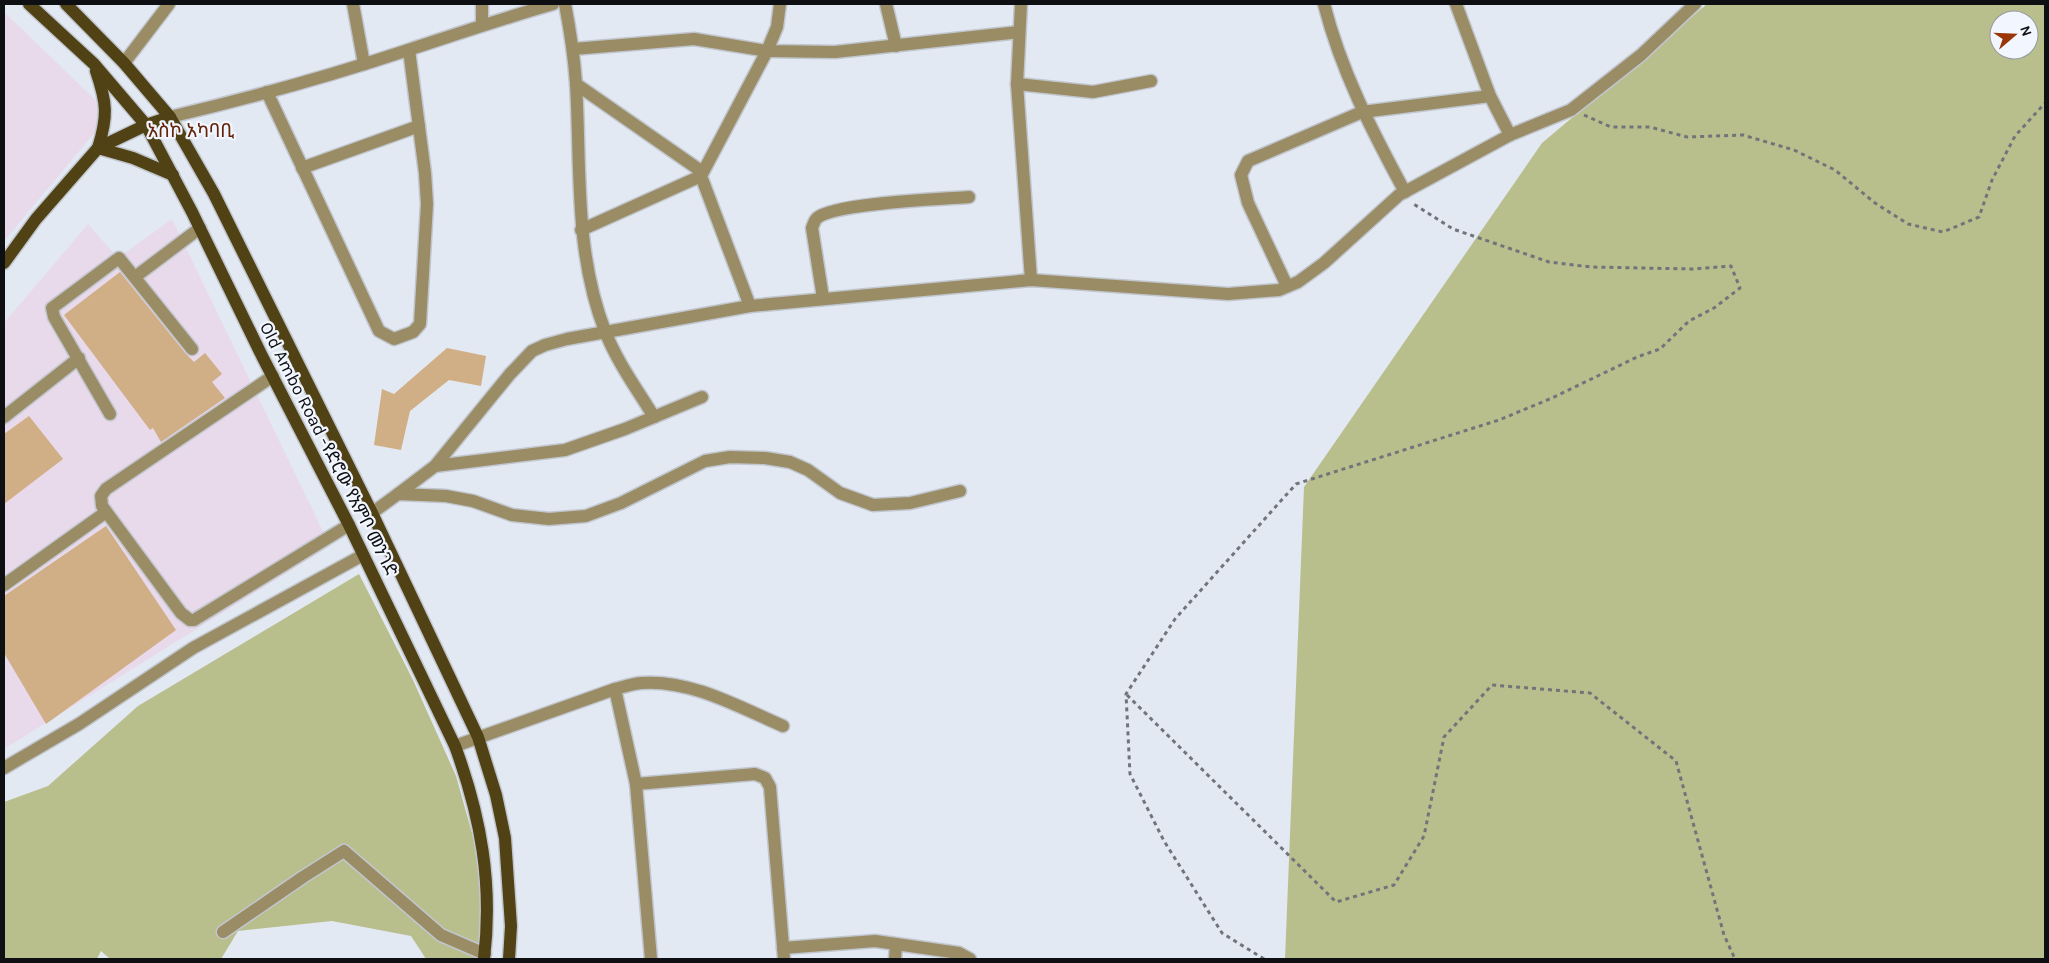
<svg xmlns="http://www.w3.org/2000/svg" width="2049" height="963" font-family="Karla,'Noto Sans Ethiopic',sans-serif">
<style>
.industrial{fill:#e8d9eb}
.forest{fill:#b9be8d;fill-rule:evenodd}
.building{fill:#d0ae86}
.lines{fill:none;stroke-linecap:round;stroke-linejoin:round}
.minor-casing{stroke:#c1c6ce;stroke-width:15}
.major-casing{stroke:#c1c6ce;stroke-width:15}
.path{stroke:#71757a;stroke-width:3;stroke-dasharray:4 4;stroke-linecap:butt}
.minor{stroke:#9a8c65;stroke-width:12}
.major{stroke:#504215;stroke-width:12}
.labels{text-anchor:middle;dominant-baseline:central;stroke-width:4.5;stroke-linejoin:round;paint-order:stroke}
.street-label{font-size:18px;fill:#0d0f12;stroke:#f2f6fe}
.neighbourhood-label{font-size:19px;fill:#65240a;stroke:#f2f6fe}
</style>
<rect width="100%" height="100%" fill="#e3e9f2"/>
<g class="industrial">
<polygon points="4,12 110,114 4,241"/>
<polygon points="172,219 330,546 4,749 4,323 88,224 118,258"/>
</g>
<g class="forest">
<path d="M 1707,4 L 2045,4 L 2045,959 L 1285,959 L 1304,487 L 1542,143 ZM 1999,20 L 2029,20 L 2029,50 L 1999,50 Z"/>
<polygon points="359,574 413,680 456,776 482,869 480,959 426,959 411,936 332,921 238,931 221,959 110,959 101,951 97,959 4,959 4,802 48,786 138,706"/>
</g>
<g class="building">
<polygon points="120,272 186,354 194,362 205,353 222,374 212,382 225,398 161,442 153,428 150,430 64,315"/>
<polygon points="447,348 486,356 481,386 449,380 410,411 401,450 374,445 382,389 394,394"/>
<polygon points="29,416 63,459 4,504 4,434"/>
<polygon points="106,526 176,630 46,724 4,653 4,596"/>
</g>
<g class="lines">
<g class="minor-casing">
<g id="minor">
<polyline points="353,4 364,64"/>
<polyline points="482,4 482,24"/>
<path d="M 565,4 C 570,30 574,56 576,83 C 581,167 574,251 605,331 C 617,362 637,389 654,417"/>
<polyline points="886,4 896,46"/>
<polyline points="1021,4 1017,84 1031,280"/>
<path d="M 1324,4 C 1341,71 1372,131 1405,192"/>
<polyline points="573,49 694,39 767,51 835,52 1019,32"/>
<polyline points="124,63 169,4"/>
<polyline points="576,84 701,171"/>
<polyline points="1017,84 1093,92 1151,81"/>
<polyline points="267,92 379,331 394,339 413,332 420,324 427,204 425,173 409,50"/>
<path d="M 170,117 C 250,98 330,76 408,50 C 457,34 504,18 553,4"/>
<polyline points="1510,135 1571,110 1641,55 1695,4"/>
<polyline points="302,168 419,126"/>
<polyline points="581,230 701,176"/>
<polyline points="135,277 200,228"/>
<polyline points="1287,286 1248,203 1241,175 1248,161 1362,112 1490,96"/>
<path d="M 823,298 L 812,228 C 813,225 815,220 817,218 C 835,203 942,199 969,197"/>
<polyline points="750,306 701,176 767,51 777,27 780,4"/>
<polyline points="273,376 106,489 101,496 102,506 181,613 190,620 194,620 349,525"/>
<polyline points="110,414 54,317 52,308 119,258 192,349"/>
<polyline points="4,417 79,358"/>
<polyline points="435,466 565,450 625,429 702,397"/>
<polyline points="398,494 435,466 510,374 532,351 545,345 567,339 750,306 1031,280 1228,294 1279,290 1298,282 1324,263 1399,195 1510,135 1490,96 1456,4"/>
<polyline points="372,513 398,494 446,496 473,501 512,515 549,519 586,516 621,503 705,461 730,457 765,458 790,462 808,470 840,493 873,505 910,503 960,491"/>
<polyline points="4,585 106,512"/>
<path d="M 615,689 C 623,687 632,684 641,683 C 690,679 739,707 783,726"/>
<polyline points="455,746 615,689 636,784 651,959"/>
<polyline points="4,768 79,724 193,648 363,555"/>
<polyline points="636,784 755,774 765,778 770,787 784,959"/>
<polyline points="223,932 303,877 344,851 441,935 485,954"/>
<polyline points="783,948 875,941 959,953 970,959"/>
<polyline points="895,959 896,945"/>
</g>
</g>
<g class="major-casing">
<g id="major">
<path d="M 29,4 L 94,64 L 146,125 L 192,212 L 262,356 L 349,525 L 455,746 C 481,817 493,884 484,959"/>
<polyline points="66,4 124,63 170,117 214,194 372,513 478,737 496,795 505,838 511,926 509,959"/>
<path d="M 96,71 C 107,103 108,116 98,148 L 133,158 L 173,175"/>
<polyline points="4,263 36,219 98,148 146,125 170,117"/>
</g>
</g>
<g class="path">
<polyline points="1584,115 1611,127 1650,127 1687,137 1743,135 1794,150 1835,170 1875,203 1908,224 1943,232 1979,217 1992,180 2015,136 2045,103"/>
<polyline points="1127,695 1336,902 1394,885 1424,836 1444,737 1492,685 1590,693 1676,761 1724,935 1735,959"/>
<polyline points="1264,959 1222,933 1164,841 1130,774 1126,694 1175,619 1296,484 1499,420 1552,398 1637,357 1660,349 1689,321 1714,308 1740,288 1731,266 1693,269 1591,267 1549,262 1453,229 1412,203"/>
</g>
<use href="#minor" class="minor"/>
<use href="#major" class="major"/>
</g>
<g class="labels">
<g class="street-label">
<text transform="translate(329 449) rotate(63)">Old Ambo Road -የድሮው የአምቦ መንገድ</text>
</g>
<g class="neighbourhood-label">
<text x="191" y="131">አስኮ አካባቢ</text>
</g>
</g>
<rect width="2049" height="963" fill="none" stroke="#0d0f12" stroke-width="10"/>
<g transform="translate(2014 35) rotate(71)"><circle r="24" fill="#f2f6fe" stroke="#969aa0"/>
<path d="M0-4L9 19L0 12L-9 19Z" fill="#9a3505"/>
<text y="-8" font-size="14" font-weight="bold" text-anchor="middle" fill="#0d0f12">N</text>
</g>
</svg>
